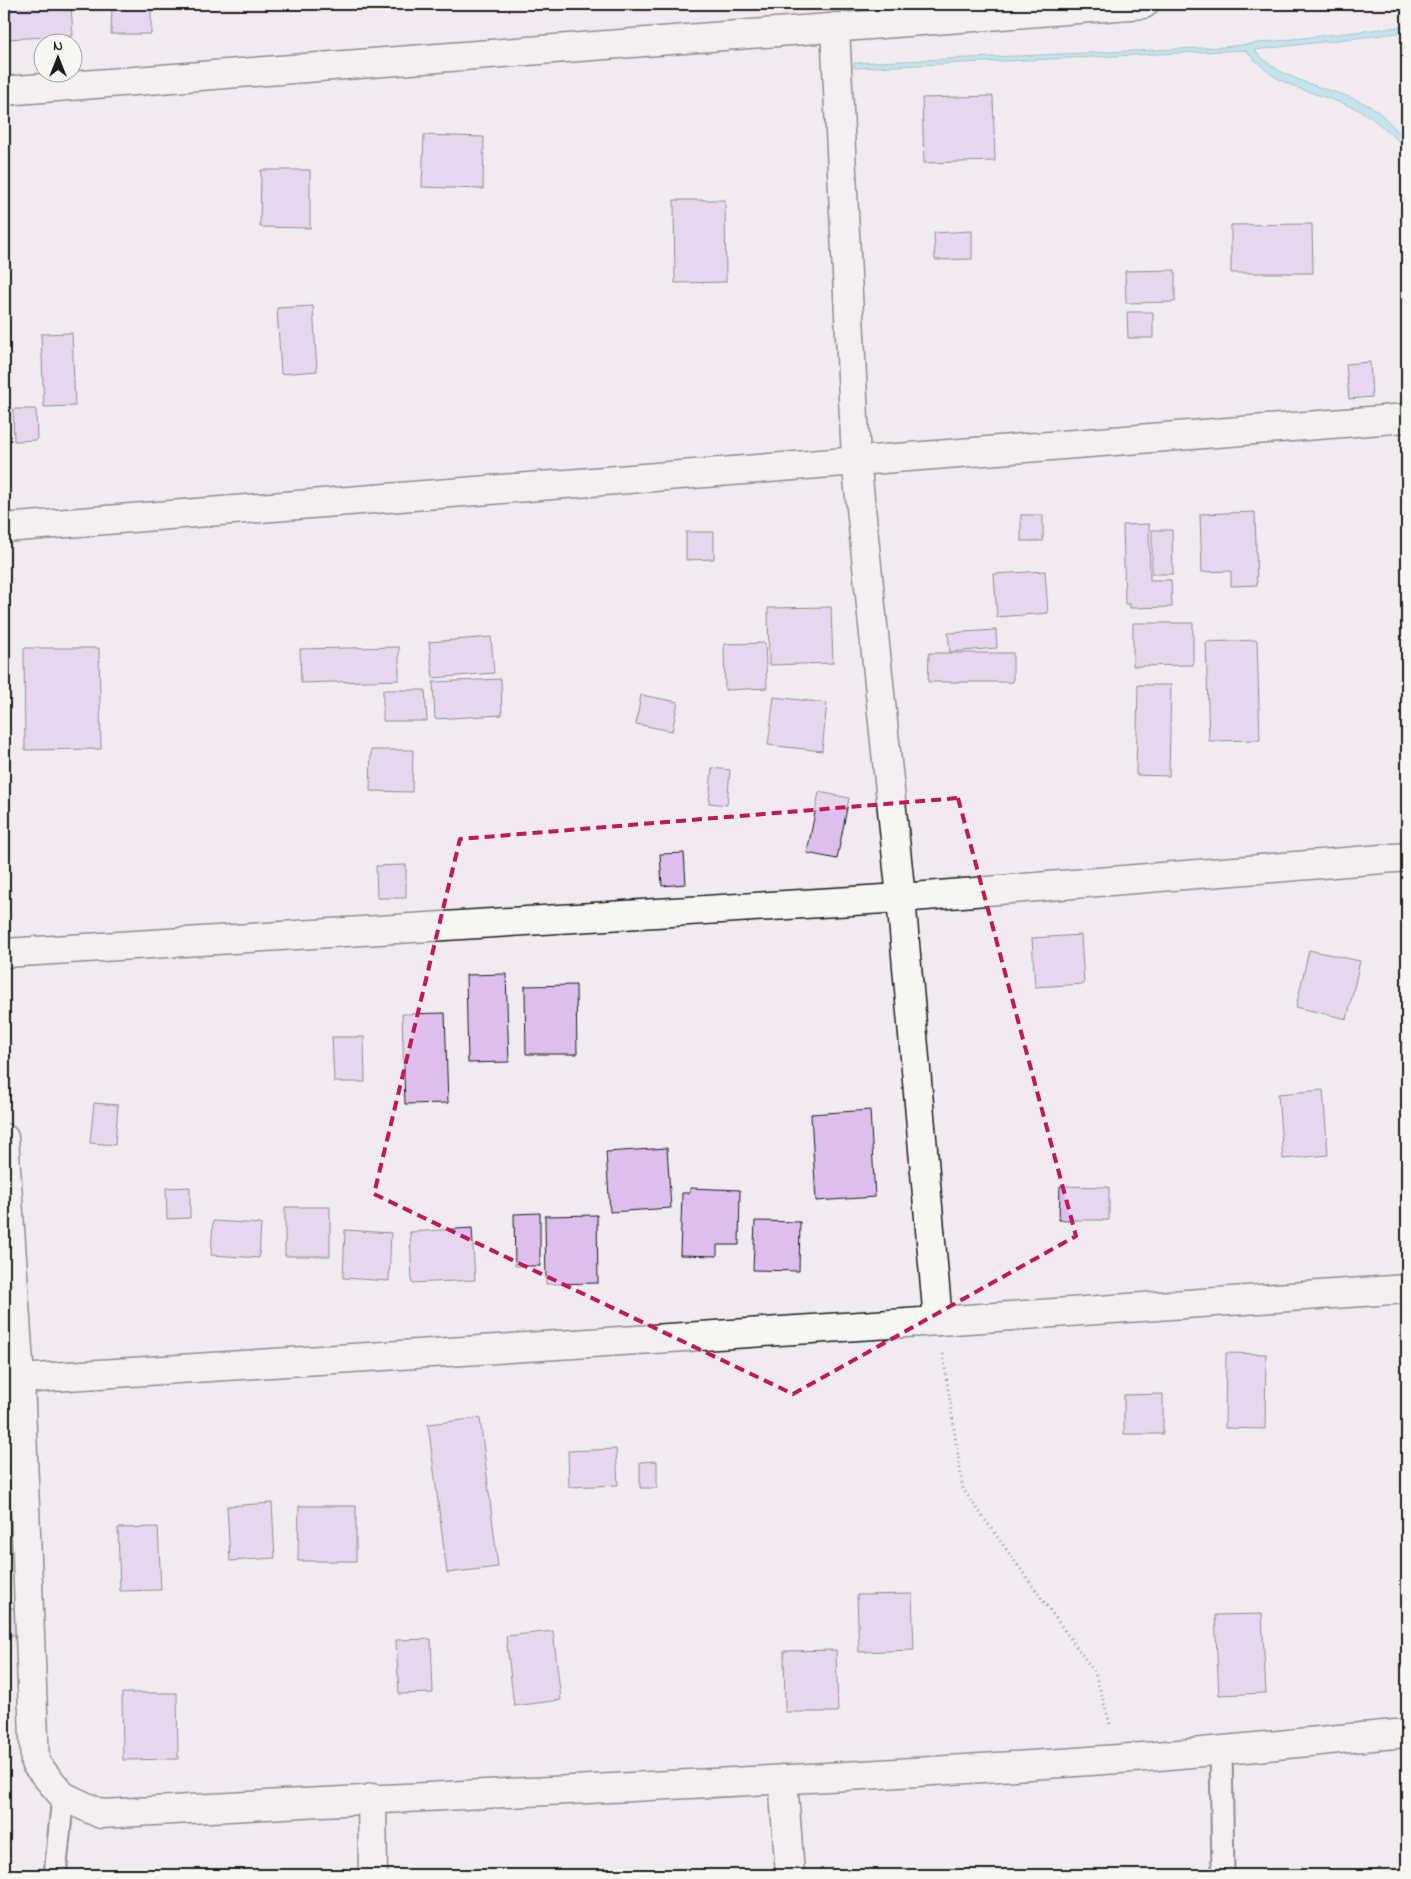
<svg xmlns="http://www.w3.org/2000/svg" width="1411" height="1879" font-family="'Indie Flower',sans-serif">
<style>
.water{fill:#8cdce6;stroke:#5f8f95}
.building{fill:#dcbfec;stroke:#1c1c1c}
.lines{fill:none;stroke-linecap:round;stroke-linejoin:round}
.lane-casing{stroke:#1c1c1c;stroke-width:25}
.street-casing{stroke:#1c1c1c;stroke-width:31}
.path{stroke:#1c1c1c;stroke-width:3;stroke-dasharray:1 4;stroke-linecap:butt}
.lane{stroke:#f6f6f2;stroke-width:21}
.street{stroke:#f6f6f2;stroke-width:28}
.marked{fill:none;stroke:#c2185b;stroke-width:4;stroke-dasharray:10 6;stroke-linejoin:round}
</style>
<rect width="100%" height="100%" fill="#f1ebf1"/>
<filter id="ink" filterUnits="userSpaceOnUse"><feTurbulence type="fractalNoise" baseFrequency=".02" numOctaves="2"/><feDisplacementMap in="SourceGraphic" scale="10" xChannelSelector="R" yChannelSelector="G"/><feConvolveMatrix kernelMatrix="1 2 1 2 8 2 1 2 1" color-interpolation-filters="sRGB"/></filter>
<g filter="url(#ink)">
<path class="water" d="M 1407,26 L 1407,32 L 1254,50 C 1285,85 1331,86 1370,106 C 1384,114 1395,130 1407,140 L 1407,147 C 1392,137 1375,119 1361,111 C 1336,99 1309,94 1284,82 C 1269,75 1257,62 1245,50 L 854,68 L 854,63 L 1224,47 Z"/>
<g class="building">
<polygon points="4,4 71,4 73,36 4,39"/>
<polygon points="112,4 151,4 151,34 111,34"/>
<polygon points="993,96 995,161 924,163 922,98"/>
<polygon points="424,135 484,137 483,189 422,187"/>
<polygon points="261,170 310,170 310,228 260,227"/>
<polygon points="674,200 725,200 726,282 675,283"/>
<polygon points="1312,224 1313,273 1231,273 1231,225"/>
<polygon points="972,231 972,259 935,260 934,233"/>
<polygon points="1175,270 1175,302 1126,303 1125,271"/>
<polygon points="313,306 317,371 281,374 277,308"/>
<polygon points="1127,312 1153,312 1153,338 1128,338"/>
<polygon points="72,333 75,406 44,407 41,334"/>
<polygon points="1370,362 1372,397 1349,399 1346,364"/>
<polygon points="13,409 36,409 37,440 14,441"/>
<polygon points="1255,512 1257,585 1231,586 1231,571 1202,572 1200,514"/>
<rect x="1021" y="515" width="22" height="26"/>
<polygon points="1149,524 1150,580 1171,580 1172,607 1130,608 1130,604 1125,604 1123,525"/>
<polygon points="1152,530 1172,530 1173,574 1152,574"/>
<polygon points="686,532 714,532 714,559 686,560"/>
<polygon points="1045,571 1048,613 997,617 994,574"/>
<polygon points="831,607 833,663 769,665 768,608"/>
<polygon points="1133,623 1193,623 1193,665 1133,666"/>
<polygon points="996,630 997,648 950,652 948,633"/>
<polygon points="491,637 494,673 433,678 429,642"/>
<polygon points="1257,640 1260,740 1209,741 1206,642"/>
<polygon points="765,643 767,688 725,690 724,644"/>
<polygon points="399,647 399,680 301,683 300,649"/>
<polygon points="24,648 99,648 101,749 25,750"/>
<polygon points="929,653 1013,653 1013,682 928,682"/>
<polygon points="501,679 502,715 435,719 433,682"/>
<polygon points="1138,685 1171,685 1169,776 1136,775"/>
<polygon points="383,690 425,690 427,721 383,721"/>
<polygon points="641,695 678,702 672,731 636,724"/>
<polygon points="774,697 827,703 822,751 768,745"/>
<polygon points="371,750 413,750 412,792 370,791"/>
<polygon points="712,768 730,770 727,805 709,803"/>
<polygon points="819,792 849,798 837,859 807,853"/>
<polygon points="684,853 686,884 662,886 660,854"/>
<polygon points="406,865 406,898 377,898 376,866"/>
<polygon points="1081,935 1084,984 1035,987 1032,938"/>
<polygon points="1309,950 1360,961 1347,1019 1296,1007"/>
<polygon points="506,974 509,1062 468,1063 466,975"/>
<polygon points="576,985 577,1054 526,1054 525,986"/>
<polygon points="445,1013 448,1103 405,1104 402,1014"/>
<polygon points="332,1037 364,1037 365,1082 334,1082"/>
<polygon points="1323,1090 1328,1155 1283,1159 1278,1094"/>
<polygon points="94,1103 118,1105 115,1145 90,1143"/>
<polygon points="870,1110 875,1197 816,1201 811,1114"/>
<polygon points="667,1148 671,1208 610,1212 606,1152"/>
<polygon points="1060,1186 1109,1187 1109,1220 1059,1220"/>
<polygon points="190,1187 190,1218 167,1219 166,1188"/>
<polygon points="690,1188 740,1190 739,1245 717,1245 717,1256 680,1255 682,1193 690,1193"/>
<rect x="285" y="1207" width="45" height="49"/>
<polygon points="540,1213 540,1266 515,1266 514,1214"/>
<polygon points="597,1215 598,1283 546,1284 545,1216"/>
<polygon points="213,1221 261,1224 259,1258 211,1255"/>
<polygon points="755,1221 800,1222 799,1271 753,1270"/>
<polygon points="472,1228 475,1280 412,1283 410,1232"/>
<polygon points="345,1230 391,1233 389,1281 343,1278"/>
<polygon points="1226,1353 1266,1354 1265,1429 1225,1428"/>
<polygon points="1163,1394 1163,1434 1124,1434 1124,1395"/>
<polygon points="480,1418 498,1567 447,1573 428,1424"/>
<polygon points="616,1449 618,1485 569,1487 568,1451"/>
<polygon points="657,1461 657,1488 640,1488 640,1462"/>
<polygon points="272,1503 275,1558 230,1561 227,1506"/>
<polygon points="299,1506 356,1506 356,1561 298,1561"/>
<polygon points="158,1527 161,1590 120,1591 118,1528"/>
<polygon points="912,1594 914,1650 859,1652 857,1595"/>
<rect x="4" y="1608" width="13" height="27"/>
<polygon points="1262,1614 1266,1693 1219,1695 1215,1615"/>
<polygon points="553,1631 561,1700 514,1706 506,1636"/>
<polygon points="431,1639 433,1693 399,1694 396,1640"/>
<polygon points="836,1650 838,1712 785,1712 784,1651"/>
<polygon points="122,1693 177,1693 178,1759 123,1760"/>
<polygon points="4,1761 8,1786 4,1787"/>
</g>
<g class="lines">
<g class="lane-casing">
<g id="lane">
<polyline points="1221,1749 1223,1875"/>
<polyline points="55,1875 63,1796"/>
</g>
</g>
<g class="street-casing">
<g id="street">
<polyline points="4,91 1144,4"/>
<polyline points="4,528 1407,418"/>
<polyline points="4,953 901,898 1407,857"/>
<path d="M 4,1138 L 20,1379 L 35,1763 L 63,1796 L 101,1814 C 440,1794 780,1783 1119,1759 C 1215,1752 1311,1741 1407,1733"/>
<polyline points="938,1321 1407,1289"/>
<polyline points="4,1380 938,1321 901,898 856,459 835,27"/>
<polyline points="783,1779 790,1875"/>
<polyline points="372,1798 373,1875"/>
</g>
</g>
<polyline class="path" points="943,1354 963,1489 1095,1673 1111,1727"/>
<use href="#lane" class="lane"/>
<use href="#street" class="street"/>
</g>
</g>
<path d="M0 0H1411V1879H0ZM 958,798 L 1076,1236 L 793,1394 L 374,1194 L 460,839 Z" fill="#f1ebf1" fill-opacity=".55" fill-rule="evenodd"/>
<path class="marked" d="M 958,798 L 1076,1236 L 793,1394 L 374,1194 L 460,839 Z"/>
<rect width="1411" height="1879" fill="none" stroke="#f6f6f2" stroke-width="20"/>
<rect x="10" y="10" width="1391" height="1859" fill="none" stroke="#1c1c1c" stroke-width="2" filter="url(#ink)"/>
<g transform="translate(58 58)"><circle r="24" fill="#f6f6f2" stroke="#9f9f9c"/>
<path d="M0-4L9 19L0 12L-9 19Z" fill="#1c1c1c"/>
<text y="-8" font-size="14" font-weight="bold" text-anchor="middle" fill="#1c1c1c">N</text>
</g>
</svg>
